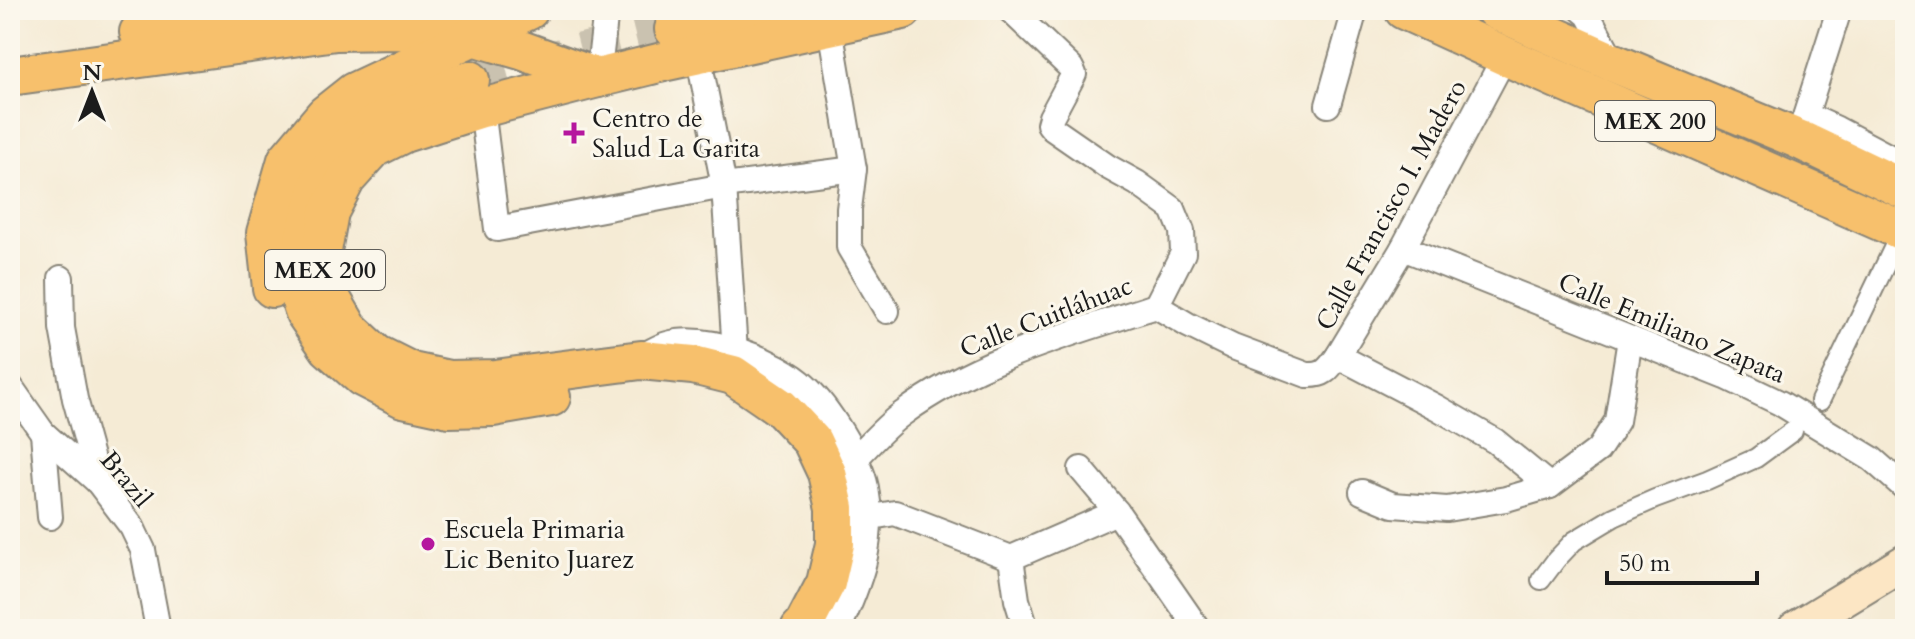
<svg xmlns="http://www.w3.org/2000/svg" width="1915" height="639" font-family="Cardo,serif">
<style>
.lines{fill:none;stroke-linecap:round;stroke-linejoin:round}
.primary-tunnel{stroke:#cac2b0;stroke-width:38;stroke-dasharray:38 19;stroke-linecap:butt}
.pedestrian-casing{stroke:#888478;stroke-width:22}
.minor-casing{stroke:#888478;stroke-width:28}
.tertiary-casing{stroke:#888478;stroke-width:34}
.secondary-casing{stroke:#888478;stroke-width:38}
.primary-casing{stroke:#888478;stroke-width:42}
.pedestrian{stroke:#fff;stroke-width:18}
.minor{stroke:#fff;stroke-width:24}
.tertiary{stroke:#fff;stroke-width:30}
.secondary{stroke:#fce6c4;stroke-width:34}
.primary{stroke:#f7c06c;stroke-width:38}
.poi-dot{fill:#b5179e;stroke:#fbf7ec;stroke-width:3}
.labels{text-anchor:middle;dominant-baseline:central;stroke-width:6;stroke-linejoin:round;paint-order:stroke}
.shield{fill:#fbf7ec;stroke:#5f5e5a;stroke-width:2}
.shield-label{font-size:24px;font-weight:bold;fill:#1c1c1c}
.poi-label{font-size:26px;fill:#1c1c1c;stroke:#fbf7ec;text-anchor:start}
.street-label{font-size:26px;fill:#1c1c1c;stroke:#fbf7ec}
</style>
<rect width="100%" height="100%" fill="#fbf7ec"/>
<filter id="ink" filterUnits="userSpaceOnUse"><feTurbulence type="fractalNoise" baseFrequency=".0125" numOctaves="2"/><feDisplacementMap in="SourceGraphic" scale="16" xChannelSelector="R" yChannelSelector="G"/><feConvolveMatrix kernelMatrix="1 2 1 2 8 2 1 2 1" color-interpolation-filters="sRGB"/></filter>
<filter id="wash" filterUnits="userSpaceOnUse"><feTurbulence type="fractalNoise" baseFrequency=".006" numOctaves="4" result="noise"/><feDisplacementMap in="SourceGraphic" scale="32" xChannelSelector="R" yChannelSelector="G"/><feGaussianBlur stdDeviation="1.8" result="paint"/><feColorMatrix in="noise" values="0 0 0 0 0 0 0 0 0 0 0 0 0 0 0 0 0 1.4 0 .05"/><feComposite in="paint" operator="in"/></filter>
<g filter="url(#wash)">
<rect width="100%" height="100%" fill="#f5ebd5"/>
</g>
<g filter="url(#ink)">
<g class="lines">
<polyline class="primary-tunnel" points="470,80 674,29"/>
<g class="pedestrian-casing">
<g id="pedestrian">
<polyline points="1820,401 1902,230"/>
<polyline points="1541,580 1556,560 1574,541 1614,517 1655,499 1707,480 1756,458 1793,431"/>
</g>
</g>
<g class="minor-casing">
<g id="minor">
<polyline points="1010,10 1071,68 1074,74 1051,117 1049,124 1053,129 1108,167 1137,183 1173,209 1182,231 1183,253 1156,306"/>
<polyline points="1582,10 1588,15 1614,63"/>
<polyline points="830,27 854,169 849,209 849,247 887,311"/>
<polyline points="698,54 724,186 735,352"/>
<polyline points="598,78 606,10"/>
<polyline points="1328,105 1355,10"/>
<polyline points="482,108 497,229 724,186 854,169"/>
<polyline points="1806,115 1837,129 1905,165"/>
<polyline points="1798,139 1839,10"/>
<polyline points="1403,248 1726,377 1780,403 1872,459 1905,488"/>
<polyline points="61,278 62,328 75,399 98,482"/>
<polyline points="1338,356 1438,408 1495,441 1550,486"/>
<polyline points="10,386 43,433 98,482 132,527 143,550 158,629"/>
<polyline points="43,433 50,517"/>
<path d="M 853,461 C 869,445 884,427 902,414 C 976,359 1069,334 1156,306 L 1188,325 L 1233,347 L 1307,375 C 1324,376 1328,370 1338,356 L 1403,248 L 1505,56"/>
<polyline points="1081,469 1117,512 1198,629"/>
<polyline points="1362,492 1393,505 1447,509 1506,499 1550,486 1598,450 1617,421 1630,339"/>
<polyline points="866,518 895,513 1011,558 1117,512"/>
<polyline points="1011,558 1017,600 1026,629"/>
</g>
</g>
<g class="tertiary-casing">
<path id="tertiary" d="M 646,357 C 653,354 661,349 668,347 C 706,336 777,363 804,389 C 826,409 857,459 863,488 C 873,541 857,582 835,629"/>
</g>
<g class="secondary-casing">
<polyline id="secondary" points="1795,629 1905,562"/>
</g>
<g class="primary-casing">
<g id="primary">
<polyline points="1404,10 1505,56 1905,232"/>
<polyline points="1495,10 1614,63 1798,139 1905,190"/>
<polyline points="674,29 759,10"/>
<polyline points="139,32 290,10"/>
<polyline points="10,76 336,31 399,30 473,36 521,50 598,78"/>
<polyline points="470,80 366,119 337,138 312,169 298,204 292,247 295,283 305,313 329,348 362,377 403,398 449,408 493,407 551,397"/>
<polyline points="272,288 266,233 287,160 325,115 354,92 529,10"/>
<polyline points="800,629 804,625 826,583 835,544 835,508 827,473 812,441 781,408 733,375 693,365 641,360 495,379 449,380 412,372 376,354 349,329 328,293 322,251 329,212 346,179 374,148 404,133 482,108 598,78 663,62 903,10"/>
</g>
</g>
<use href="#pedestrian" class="pedestrian"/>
<use href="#minor" class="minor"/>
<use href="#tertiary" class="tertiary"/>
<use href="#secondary" class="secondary"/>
<use href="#primary" class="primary"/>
</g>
</g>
<g class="poi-dot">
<path d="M570 121h8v8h8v8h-8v8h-8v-8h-8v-8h8z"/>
<circle cx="428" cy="544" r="8"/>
</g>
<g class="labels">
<g class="shield">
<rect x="1595" y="101" width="120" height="40" rx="6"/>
<rect x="265" y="250" width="120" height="40" rx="6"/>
</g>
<g class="shield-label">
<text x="1655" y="121">MEX 200</text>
<text x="325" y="270">MEX 200</text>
</g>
<g class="poi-label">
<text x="592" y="118">Centro de<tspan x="592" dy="30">Salud La Garita</tspan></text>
<text x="444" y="529">Escuela Primaria<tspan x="444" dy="30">Lic Benito Juarez</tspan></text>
</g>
<g class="street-label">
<text transform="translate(1391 205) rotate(-61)">Calle Francisco I. Madero</text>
<text transform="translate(1046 317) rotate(-21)">Calle Cuitláhuac</text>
<text transform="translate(1672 328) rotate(23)">Calle Emiliano Zapata</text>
<text transform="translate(126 479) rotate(50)">Brazil</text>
</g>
</g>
<rect width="1915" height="639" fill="none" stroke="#fbf7ec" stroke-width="40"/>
<g transform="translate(92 92)" stroke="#fbf7ec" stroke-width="6" paint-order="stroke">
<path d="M0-6L14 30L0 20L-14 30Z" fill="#1c1c1c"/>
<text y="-12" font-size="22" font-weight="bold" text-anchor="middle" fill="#1c1c1c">N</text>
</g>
<path d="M1607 571v12h150v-12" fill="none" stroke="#1c1c1c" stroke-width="4"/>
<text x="1619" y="571" font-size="24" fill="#1c1c1c" stroke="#fbf7ec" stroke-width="6" paint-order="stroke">50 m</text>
</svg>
